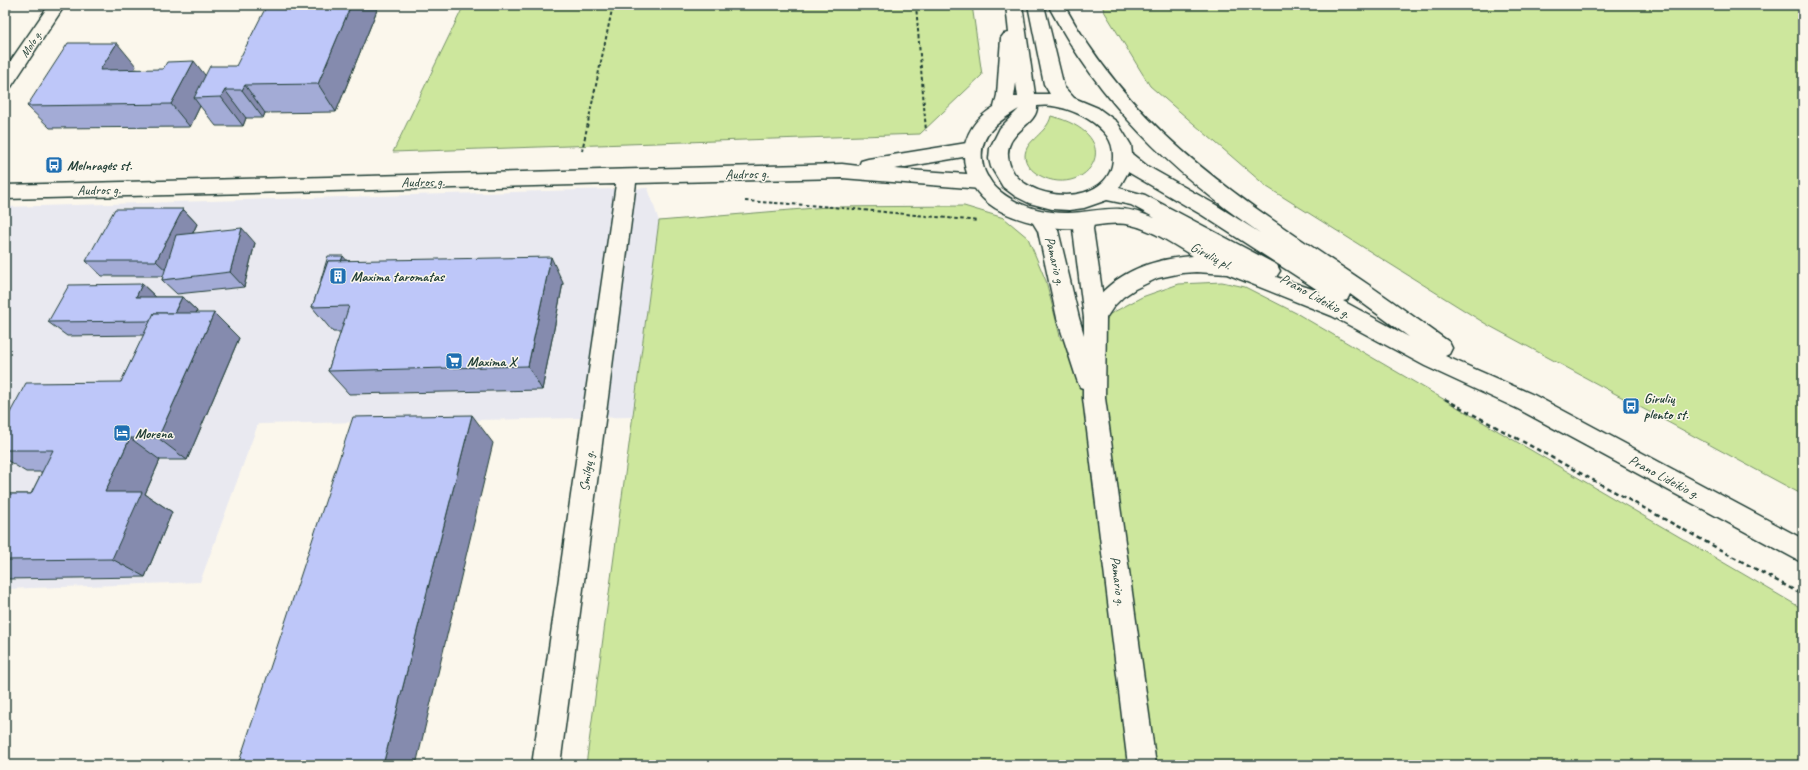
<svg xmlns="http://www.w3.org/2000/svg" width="1808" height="770" font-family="Caveat,sans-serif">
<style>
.built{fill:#e9e9f0}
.green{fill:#cde79d;stroke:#769268}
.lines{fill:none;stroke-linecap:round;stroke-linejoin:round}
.minor-casing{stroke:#1f3d34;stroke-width:3}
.major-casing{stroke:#1f3d34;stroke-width:3}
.path-far1{stroke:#1f3d34;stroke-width:2;stroke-dasharray:3.5 2.5;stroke-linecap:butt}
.path{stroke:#1f3d34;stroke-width:2.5;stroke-dasharray:4.5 3.5;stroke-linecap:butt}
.minor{fill:#fbf7ec;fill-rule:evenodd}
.major{fill:#fbf7ec;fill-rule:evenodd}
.wall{fill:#a3abd6;stroke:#1f3d34}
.shaded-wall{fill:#858bae;stroke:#1f3d34}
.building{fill:#bec7f9;stroke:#1f3d34}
.labels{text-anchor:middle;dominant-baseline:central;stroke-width:3;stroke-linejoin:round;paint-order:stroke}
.far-street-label{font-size:12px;fill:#1f3d34;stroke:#fbf7ec}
.poi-label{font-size:14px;font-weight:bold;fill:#1f3d34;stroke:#fbf7ec;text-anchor:start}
.street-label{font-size:14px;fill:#1f3d34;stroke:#fbf7ec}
</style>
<rect width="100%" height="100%" fill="#fbf7ec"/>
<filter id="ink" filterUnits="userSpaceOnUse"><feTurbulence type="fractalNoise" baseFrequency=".025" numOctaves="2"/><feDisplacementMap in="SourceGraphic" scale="8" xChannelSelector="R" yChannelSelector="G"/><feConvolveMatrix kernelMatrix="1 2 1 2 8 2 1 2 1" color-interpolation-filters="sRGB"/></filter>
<g filter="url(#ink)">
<polygon class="built" points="648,188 659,221 632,417 258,424 200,582 5,589 5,207"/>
<g class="green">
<polygon points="464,5 972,5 982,75 920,134 393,152"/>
<polygon points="1102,5 1803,5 1803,495 1486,324 1267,187 1150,86 1104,11"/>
<path d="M 1051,116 C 1133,137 1085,201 1039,175 C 1032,171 1025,164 1025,156 C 1025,140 1047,134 1051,116 Z"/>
<polygon points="964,206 1004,218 1028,238 1046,281 1061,340 1142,297 1179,284 1222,282 1245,287 1296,313 1803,609 1803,765 586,765 659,221 827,207"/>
</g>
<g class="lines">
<g class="minor-casing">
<g id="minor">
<polygon points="49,5 65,5 11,87 5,89 5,69"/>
<polygon points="973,142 980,144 982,149 980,154 894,169 981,175 988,177 991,182 988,187 981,189 842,178 636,183 560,765 532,765 616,184 5,199 5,185 842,164 859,166 861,161 868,159"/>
<polygon points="1040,211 1047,213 1058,230 1079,318 1084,335 1084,318 1073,229 1078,214 1085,212 1092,214 1095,219 1093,229 1106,318 1105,398 1156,765 1128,765 1083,398 1083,388 1080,387 1077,380 1057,318 1038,231 1030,218 1033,213"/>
</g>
</g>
<g class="major-casing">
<path id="major" d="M 1006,5 L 1022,5 L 1035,94 L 1050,94 L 1044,84 L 1028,5 L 1044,5 L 1064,87 L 1074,98 L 1098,108 L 1117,122 L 1131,145 L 1132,154 L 1147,166 L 1216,205 L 1260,233 C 1170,171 1100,103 1048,5 L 1064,5 C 1133,130 1230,192 1345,269 C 1380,292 1414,317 1449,342 L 1452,348 L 1449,354 L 1445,356 L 1534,395 L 1803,539 L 1803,563 L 1518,409 L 1425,366 L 1332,316 L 1227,274 L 1196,272 L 1182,273 L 1158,278 L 1135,289 L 1123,297 L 1114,306 L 1102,324 L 1095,327 L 1088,324 L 1084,318 C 1106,275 1148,259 1193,256 C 1174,245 1153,230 1131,225 C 1113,221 1095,226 1077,228 C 1064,229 1051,228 1038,224 C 1021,220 1002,214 988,203 C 955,175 955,130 994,107 L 997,95 L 1001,38 L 1004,34 L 1009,33 ZM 1016,83 L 1018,97 L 1014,97 ZM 1037,106 C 1056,103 1079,112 1094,123 C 1105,132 1113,140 1113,155 C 1115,210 1019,204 1009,162 C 1001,131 1038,127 1037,106 ZM 1019,109 L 1000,128 L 990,148 L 989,159 L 991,167 L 1003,187 L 1015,196 L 1029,203 L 1052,209 L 1069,210 L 1084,208 L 1107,200 L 1131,205 L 1155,218 C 1143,214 1132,209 1120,209 C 1102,208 1085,213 1068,213 C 1036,214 986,197 982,160 C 979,134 999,121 1019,109 ZM 1128,172 L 1202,215 L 1321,292 L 1276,277 L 1280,271 L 1277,265 L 1145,195 L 1119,188 ZM 1350,294 L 1409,337 L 1343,301 L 1347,300 Z"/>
</g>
<g class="path-far1">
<polyline points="916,5 926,131"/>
<polyline points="582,151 613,5"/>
<polyline points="745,201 821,206 979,221"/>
</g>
<polyline class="path" points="1445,399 1803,595"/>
<use href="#minor" class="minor"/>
<use href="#major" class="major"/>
</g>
<g class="wall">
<polygon points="379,5 336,112 265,113 263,118 246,118 243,126 216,126 200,106 190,127 50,128 27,106 136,66 134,69 205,76 236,66"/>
<polygon points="183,209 197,224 193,233 255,243 244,287 177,294 162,280 163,276 102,276 86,261"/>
<polygon points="347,261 563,283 542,390 349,394 328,371 341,332 333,332 312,307 321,281 321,279"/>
<polygon points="142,284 156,297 182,297 197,311 196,313 239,338 187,460 160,460 145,494 172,512 145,577 5,579 5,494 31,494 42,472 26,472 5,459 5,422 121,382 144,335 67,336 48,322"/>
</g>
<g class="shaded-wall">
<polygon points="5,5 13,5 6,15 5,15"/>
<polygon points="351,5 379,5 336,112 318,84"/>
<polygon points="117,43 136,66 120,93 100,70"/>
<polygon points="194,61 212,84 194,98 200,106 190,127 171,104"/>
<polygon points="245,85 265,113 263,118 242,90"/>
<polygon points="225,90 246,118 243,126 221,97"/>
<polygon points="183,209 197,224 172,276 156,261"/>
<polygon points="242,228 255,243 244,287 230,272"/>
<polygon points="343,256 349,263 335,279"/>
<polygon points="551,257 563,283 542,390 528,366"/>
<polygon points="142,284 158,299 136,297"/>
<polygon points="182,297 197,311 186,335 171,320"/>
<polygon points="214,313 239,338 187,460 158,438"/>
<polygon points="472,415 493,443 416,765 383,765"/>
<polygon points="130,438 160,460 145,494 172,512 145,577 112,559 105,492"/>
</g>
<g class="building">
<polygon points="267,5 351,5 318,84 245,85 242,90 225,90 221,97 194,98 210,66 236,66"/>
<polygon points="68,43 117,43 100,70 163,69 167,62 194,61 171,104 27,106"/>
<polygon points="115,209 183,209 156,261 86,261"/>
<polygon points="242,228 230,272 162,280 176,235"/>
<polygon points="328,256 343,256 341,261 328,261 322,279 321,279"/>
<polygon points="551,257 528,366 328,371 349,306 312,307 328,261"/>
<polygon points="142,284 136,297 182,297 174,313 154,313 151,321 48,322 69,285"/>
<polygon points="154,313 214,313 158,438 130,438 105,492 142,492 112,559 5,560 5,494 31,494 53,450 5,450 5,422 26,383 121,382"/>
<polygon points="472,415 383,765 238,765 353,417"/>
</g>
</g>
<defs>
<g id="bus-square" transform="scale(0.9)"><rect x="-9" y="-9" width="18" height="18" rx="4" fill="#1f6fb2" stroke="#fbf7ec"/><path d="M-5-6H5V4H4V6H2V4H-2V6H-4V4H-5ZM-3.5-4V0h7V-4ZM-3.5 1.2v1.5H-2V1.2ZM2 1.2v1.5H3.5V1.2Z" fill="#fff"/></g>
<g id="building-square" transform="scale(0.9)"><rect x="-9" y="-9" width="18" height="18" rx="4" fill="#1f6fb2" stroke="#fbf7ec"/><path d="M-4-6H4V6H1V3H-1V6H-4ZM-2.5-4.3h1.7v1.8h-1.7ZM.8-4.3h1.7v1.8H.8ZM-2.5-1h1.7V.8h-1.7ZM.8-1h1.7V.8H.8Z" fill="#fff"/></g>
<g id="supermarket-square" transform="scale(0.9)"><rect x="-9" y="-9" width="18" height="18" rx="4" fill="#1f6fb2" stroke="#fbf7ec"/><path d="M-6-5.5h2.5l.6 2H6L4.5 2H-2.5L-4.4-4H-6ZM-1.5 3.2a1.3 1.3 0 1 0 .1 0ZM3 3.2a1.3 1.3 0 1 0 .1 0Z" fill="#fff"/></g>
<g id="hotel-square" transform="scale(0.9)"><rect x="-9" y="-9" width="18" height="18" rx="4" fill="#1f6fb2" stroke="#fbf7ec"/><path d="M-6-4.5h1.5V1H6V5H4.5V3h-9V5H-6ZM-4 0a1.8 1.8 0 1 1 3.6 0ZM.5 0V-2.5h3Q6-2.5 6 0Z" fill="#fff"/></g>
</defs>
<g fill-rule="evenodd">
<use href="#bus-square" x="54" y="165"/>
<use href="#building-square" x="338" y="276"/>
<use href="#supermarket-square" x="454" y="361"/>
<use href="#bus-square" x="1631" y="406"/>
<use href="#hotel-square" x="122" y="433"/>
</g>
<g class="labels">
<g class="far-street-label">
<text transform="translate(31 44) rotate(-57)">Molo g.</text>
</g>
<g class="poi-label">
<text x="67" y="165">Melnragės st.</text>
<text x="351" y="276">Maxima taromatas</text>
<text x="467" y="361">Maxima X</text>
<text x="1644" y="398">Girulių<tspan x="1644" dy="16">plento st.</tspan></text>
<text x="135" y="433">Morena</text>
</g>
<g class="street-label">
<text transform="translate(747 174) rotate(-1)">Audros g.</text>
<text transform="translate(423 182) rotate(-1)">Audros g.</text>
<text transform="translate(99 190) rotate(-1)">Audros g.</text>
<text transform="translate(1211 256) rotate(28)">Girulių pl.</text>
<text transform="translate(1055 261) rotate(77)">Pamario g.</text>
<text transform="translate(1315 296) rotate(29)">Prano Lideikio g.</text>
<text transform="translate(587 471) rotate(-82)">Smilgų g.</text>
<text transform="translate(1664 477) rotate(28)">Prano Lideikio g.</text>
<text transform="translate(1118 581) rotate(83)">Pamario g.</text>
</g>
</g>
<rect width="1808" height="770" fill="none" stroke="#fbf7ec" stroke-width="20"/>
<rect x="10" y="10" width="1788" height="750" fill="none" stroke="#1f3d34" stroke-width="1.5" filter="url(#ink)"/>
</svg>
